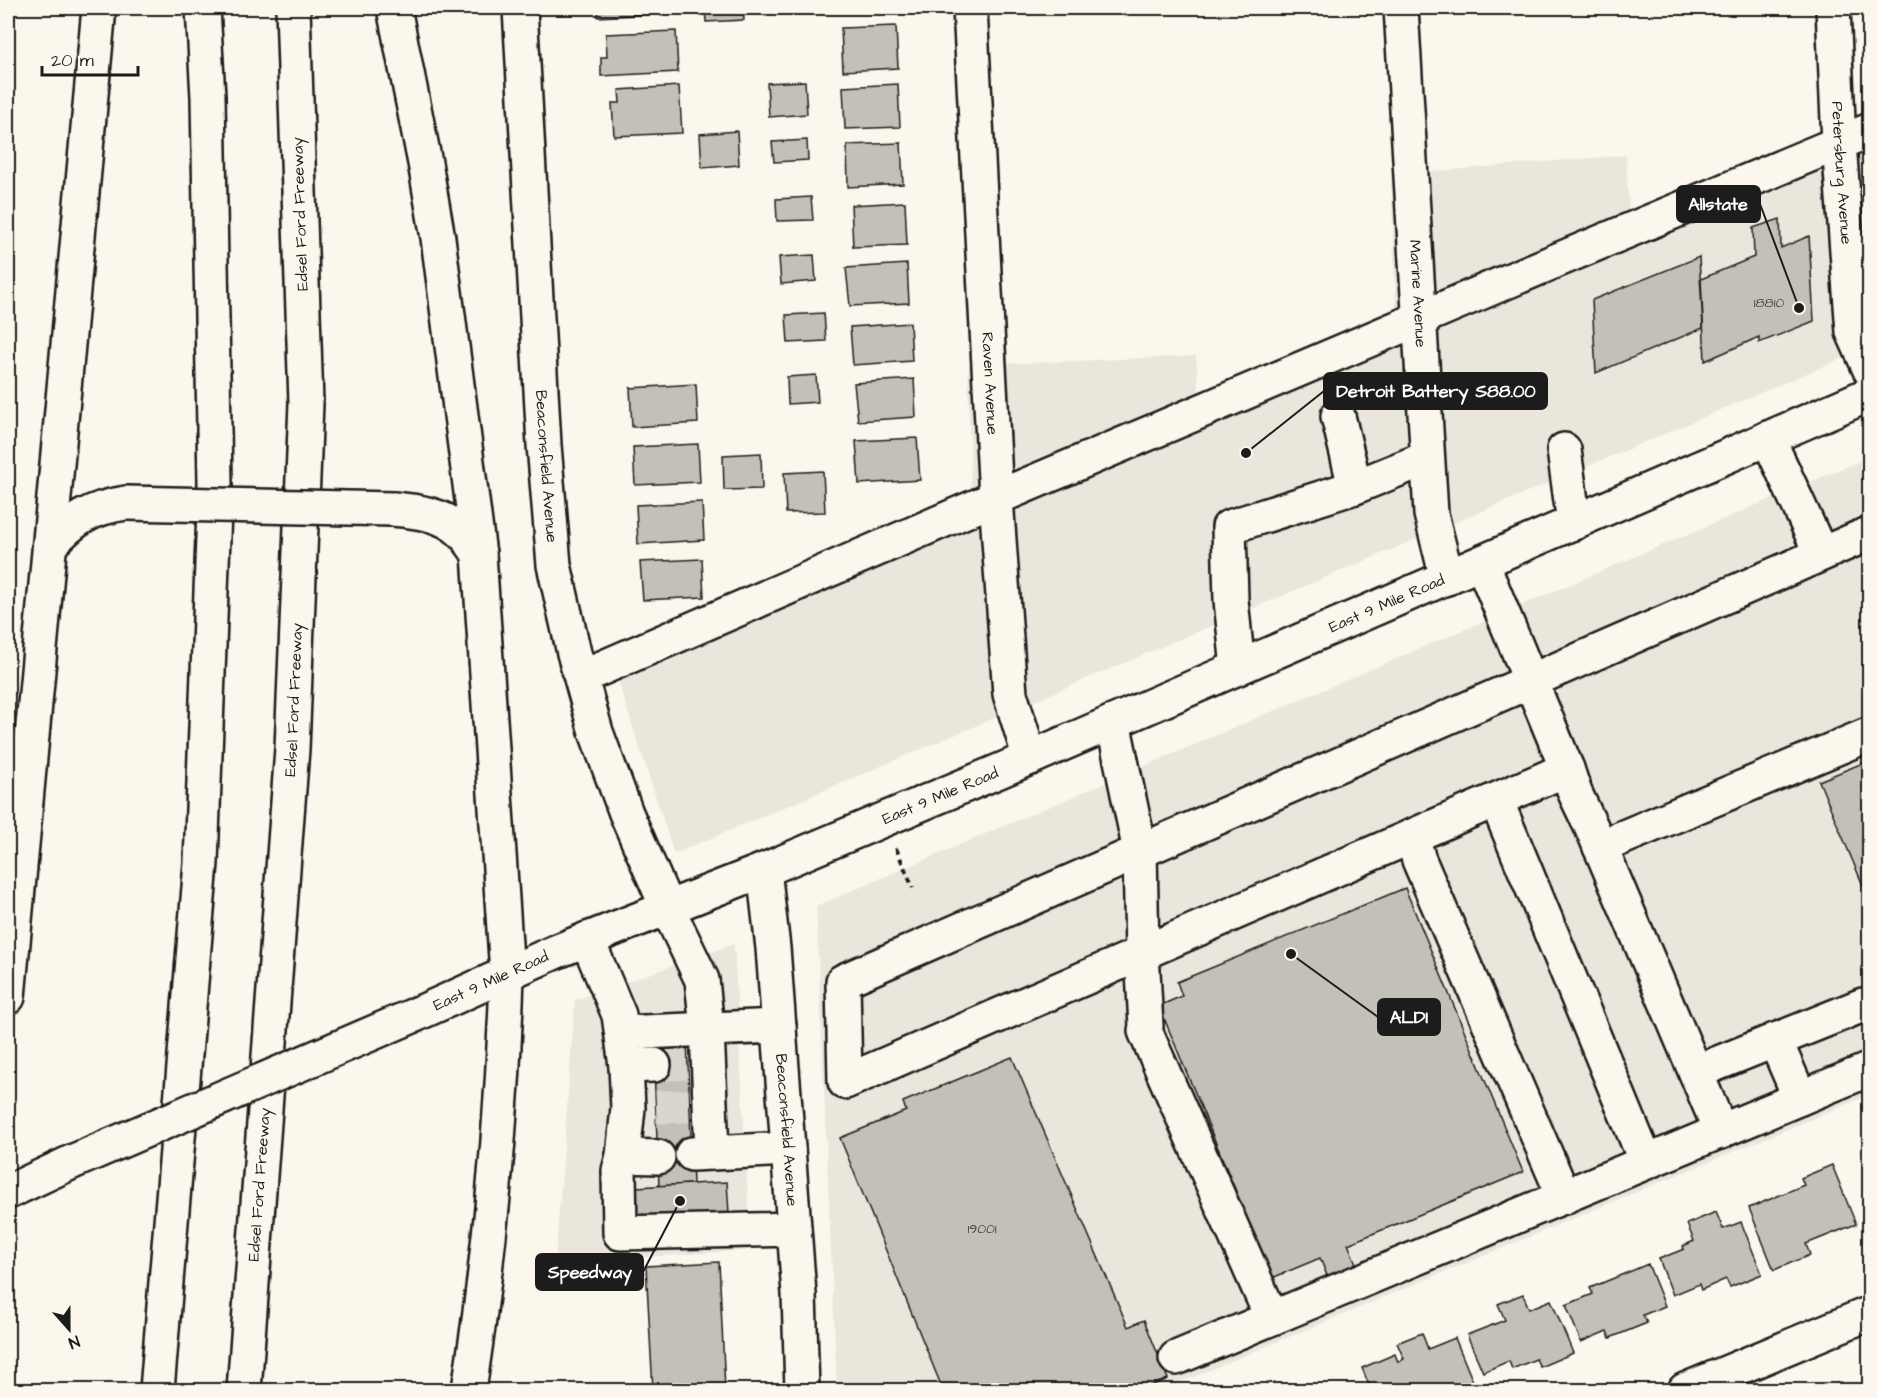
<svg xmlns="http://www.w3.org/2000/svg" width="1877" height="1398" font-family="'Architects Daughter',sans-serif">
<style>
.built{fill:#eae6dc}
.building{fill:#c3c0b8;stroke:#1c1c1c;stroke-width:1.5}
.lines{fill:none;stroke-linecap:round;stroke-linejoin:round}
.minor-tunnel{stroke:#dad6cd;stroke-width:33;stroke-dasharray:33 16;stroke-linecap:butt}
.minor-casing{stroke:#1c1c1c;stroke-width:38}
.major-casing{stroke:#1c1c1c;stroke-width:38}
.highway-casing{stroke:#1c1c1c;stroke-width:38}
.path{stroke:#1c1c1c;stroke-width:4;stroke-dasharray:6 4.5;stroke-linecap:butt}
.minor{stroke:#fbf7ec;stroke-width:33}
.major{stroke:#fbf7ec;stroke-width:33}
.highway{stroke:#fbf7ec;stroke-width:33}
.major-bridge-casing{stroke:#1c1c1c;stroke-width:38;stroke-linecap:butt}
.highway-bridge-casing{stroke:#1c1c1c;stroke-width:38;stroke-linecap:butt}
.major-bridge{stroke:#fbf7ec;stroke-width:33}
.highway-bridge{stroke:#fbf7ec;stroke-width:33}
.labels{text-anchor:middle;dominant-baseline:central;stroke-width:6;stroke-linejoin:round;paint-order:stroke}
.number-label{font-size:14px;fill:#464543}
.street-label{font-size:16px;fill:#1c1c1c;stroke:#fbf7ec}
.leader{fill:none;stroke:#1c1c1c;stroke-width:2}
.callout-dot{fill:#1c1c1c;stroke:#fbf7ec;stroke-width:2}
.callout{fill:#1c1c1c;stroke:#1c1c1c;stroke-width:2}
.callout-label{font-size:18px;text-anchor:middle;font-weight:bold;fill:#fff}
</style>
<rect width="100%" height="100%" fill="#fbf7ec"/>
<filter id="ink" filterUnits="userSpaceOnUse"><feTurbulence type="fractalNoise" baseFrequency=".0167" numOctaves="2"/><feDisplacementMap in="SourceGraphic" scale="12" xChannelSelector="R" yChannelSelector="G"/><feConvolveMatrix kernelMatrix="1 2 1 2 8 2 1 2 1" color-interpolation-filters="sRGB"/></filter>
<g filter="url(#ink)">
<g class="built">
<polygon points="1869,111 1869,347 674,854 608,650 971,498 968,365 1196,356 1199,397 1396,312 1391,175 1626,155 1629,214"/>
<polygon points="1869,457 1869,1095 1162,1390 837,1390 816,906"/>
<polygon points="734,944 751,1250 555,1263 575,1000"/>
</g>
<g class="building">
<polygon points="598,8 674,8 675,13 598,17"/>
<polygon points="705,8 743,8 744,20 706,22"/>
<polygon points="841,8 895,8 896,10 841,12"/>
<polygon points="896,26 898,68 843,71 841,28"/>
<polygon points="676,31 678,72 601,76 601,57 607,57 606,34"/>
<polygon points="805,81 807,114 769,117 767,83"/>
<polygon points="898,84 900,127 845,129 843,87"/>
<polygon points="679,86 682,133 614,136 612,103 620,103 619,90"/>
<polygon points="737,131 739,165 702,168 700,134"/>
<polygon points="807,140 808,160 774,162 772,142"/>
<polygon points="901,143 903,184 848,187 847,145"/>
<polygon points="811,197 813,220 777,221 776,199"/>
<polygon points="905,202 907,245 853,247 851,205"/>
<polygon points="1780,219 1781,248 1809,236 1814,321 1759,343 1759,337 1705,361 1701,279 1754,257 1753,228"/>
<polygon points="814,255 816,281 781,284 779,257"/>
<polygon points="1699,257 1703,328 1596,373 1592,300"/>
<polygon points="907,264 909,303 850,306 846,268"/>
<polygon points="824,313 826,341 788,343 786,315"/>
<polygon points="910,323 912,361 853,365 850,327"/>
<polygon points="816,375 818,402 788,404 787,377"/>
<polygon points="914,379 916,417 858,421 854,383"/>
<polygon points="696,384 698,423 632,427 630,388"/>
<polygon points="917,438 920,480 859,484 856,441"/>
<polygon points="698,444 700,482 635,485 633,447"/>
<polygon points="761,453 762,489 724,490 723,455"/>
<polygon points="823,471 825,512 786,513 784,473"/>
<polygon points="702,502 704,540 638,544 636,505"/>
<polygon points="702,559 704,597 643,600 640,562"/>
<polygon points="1870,760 1870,902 1819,781"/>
<polygon points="1405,888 1523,1172 1348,1244 1357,1266 1328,1278 1320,1258 1272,1278 1159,1006 1182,996 1177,982"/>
<polygon points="687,1044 693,1184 659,1186 653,1045"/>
<polygon points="1012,1057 1128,1327 1144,1320 1168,1379 1140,1390 943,1390 840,1138 906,1111 903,1102"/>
<polygon points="1832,1165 1856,1224 1806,1244 1810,1255 1774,1270 1749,1208 1804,1185 1801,1178"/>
<polygon points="727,1182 729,1213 637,1219 636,1187"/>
<polygon points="1716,1212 1723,1229 1741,1222 1762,1274 1730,1287 1726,1279 1701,1290 1699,1284 1673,1295 1659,1259 1684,1249 1683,1246 1694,1241 1687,1224"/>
<polygon points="719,1262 725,1390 653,1390 646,1266"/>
<polygon points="1648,1264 1665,1306 1643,1315 1647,1323 1610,1338 1607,1331 1581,1342 1566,1305 1593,1294 1590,1288"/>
<polygon points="1523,1294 1529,1309 1551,1300 1573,1353 1540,1367 1536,1359 1512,1369 1509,1361 1483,1372 1467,1335 1505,1320 1498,1304"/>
<polygon points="1422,1333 1428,1349 1455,1338 1474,1384 1459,1390 1371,1390 1362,1368 1395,1354 1398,1362 1404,1359 1397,1343"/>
</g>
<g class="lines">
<g class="minor-tunnel">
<polyline points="654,1065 688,1063"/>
<polyline points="656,1107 690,1106"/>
</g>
<g class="minor-casing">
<g id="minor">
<path id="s1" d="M 520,8 L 544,445 L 554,565 L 574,653 L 596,732 L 626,813 L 667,907 L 702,980 L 707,1028 L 712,1153"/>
<path id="s2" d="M 970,8 L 996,498 L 1010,694 L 1030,758"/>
<path id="s3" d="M 1401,8 L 1431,514 L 1447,578"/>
<path id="s4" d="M 1833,8 L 1839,143 L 1853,332 L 1870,370"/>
<polyline points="1338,416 1355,487"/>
<polyline points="1768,438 1821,554"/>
<polyline points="1564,450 1574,523"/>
<polyline points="1482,563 1567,769 1575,793 1596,837 1721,1132"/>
<polyline points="1238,668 1231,600 1229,527 1355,487 1427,458"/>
<polyline points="581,677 963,512 1553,262 1870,130"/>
<polyline points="1113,722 1140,851 1142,953 1146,1026 1145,1031 1272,1318"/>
<polyline points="1567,769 845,1082 843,981 1870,533"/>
<polyline points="1496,800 1646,1162"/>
<polyline points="1412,836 1419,860 1564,1197"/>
<polyline points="1600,847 1870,734"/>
<path id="s5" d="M 764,870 L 773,948 L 799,1294 L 802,1390"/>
<polyline points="587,939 619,1015 626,1066 628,1108 623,1156 619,1171 620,1233 794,1229"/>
<polyline points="622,1033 779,1026"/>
<polyline points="1775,1040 1800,1098"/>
<polyline points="626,1066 654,1065"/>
<polyline points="1696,1072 1863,1005"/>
<polyline points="692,1154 788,1149"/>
<polyline points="623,1156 658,1157"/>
<polyline points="1176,1358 1870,1069"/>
<polyline points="1685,1390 1870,1313"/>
</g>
</g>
<g class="major-casing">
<g id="major">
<path id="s6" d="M 417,1014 L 555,952 L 764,870 L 1030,758 L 1870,394"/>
<polyline points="8,1192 72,1162"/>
</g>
</g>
<g class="highway-casing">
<g id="highway">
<path d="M 394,8 L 425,163 L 438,238 L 479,554 L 507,974 C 503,1113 490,1253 469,1390"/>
<path d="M 393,509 C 416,511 443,514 461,531 C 468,537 473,546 479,554"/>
<path d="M 50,545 C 74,519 91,508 126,503"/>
<path d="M 8,997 C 38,667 67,337 99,8"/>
<polyline points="157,1390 201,863 215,483 208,97 203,8"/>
<path id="s7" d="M 244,1390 L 292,749 L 306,403 L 293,8"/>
</g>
</g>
<polyline class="path" points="896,848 913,888"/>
<use href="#minor" class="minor"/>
<use href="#major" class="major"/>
<use href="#highway" class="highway"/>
<g class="major-bridge-casing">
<polyline id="major-bridge" points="72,1162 417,1014"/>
</g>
<g class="highway-bridge-casing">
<polyline id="highway-bridge" points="126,503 393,509"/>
</g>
<use href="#major-bridge" class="major-bridge"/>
<use href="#highway-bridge" class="highway-bridge"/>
</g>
</g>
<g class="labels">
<g class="number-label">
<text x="1769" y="303">18810</text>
<text x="982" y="1229">19001</text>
</g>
<g class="street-label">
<text stroke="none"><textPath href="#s4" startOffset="165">Petersburg Avenue</textPath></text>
<text transform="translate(300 214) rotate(-92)">Edsel Ford Freeway</text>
<text stroke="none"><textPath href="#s3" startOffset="286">Marine Avenue</textPath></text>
<text stroke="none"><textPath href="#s2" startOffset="376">Raven Avenue</textPath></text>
<text stroke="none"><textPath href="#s1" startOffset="459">Beaconsfield Avenue</textPath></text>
<text stroke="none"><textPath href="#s6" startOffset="1053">East 9 Mile Road</textPath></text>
<text stroke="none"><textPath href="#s7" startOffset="692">Edsel Ford Freeway</textPath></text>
<text stroke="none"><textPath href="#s6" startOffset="567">East 9 Mile Road</textPath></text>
<text stroke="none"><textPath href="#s6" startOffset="81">East 9 Mile Road</textPath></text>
<text stroke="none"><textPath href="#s5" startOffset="261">Beaconsfield Avenue</textPath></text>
<text stroke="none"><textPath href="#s7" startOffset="206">Edsel Ford Freeway</textPath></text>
</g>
</g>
<path class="leader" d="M1799 308L1760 204M1246 453L1324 391M1291 954L1378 1017M680 1201L643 1272"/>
<g class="callout-dot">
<circle cx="1799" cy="308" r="6"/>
<circle cx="1246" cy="453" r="6"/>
<circle cx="1291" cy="954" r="6"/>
<circle cx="680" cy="1201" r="6"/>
</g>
<g class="callout">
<rect x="1677" y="186" width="83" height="36" rx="6"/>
<rect x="1324" y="373" width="223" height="36" rx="6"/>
<rect x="1378" y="999" width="62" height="36" rx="6"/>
<rect x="536" y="1254" width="107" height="36" rx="6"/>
</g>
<g class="callout-label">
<text x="1718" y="210">Allstate</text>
<text x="1436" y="397">Detroit Battery S88.00</text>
<text x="1409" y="1023">ALDI</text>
<text x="590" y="1278">Speedway</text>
</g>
<rect width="1877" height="1398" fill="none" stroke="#fbf7ec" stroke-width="30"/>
<rect x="15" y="15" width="1847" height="1368" fill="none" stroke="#1c1c1c" stroke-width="2" filter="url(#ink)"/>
<g transform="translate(69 1329) rotate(159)" stroke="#fbf7ec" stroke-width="4.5" paint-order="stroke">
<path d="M0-4.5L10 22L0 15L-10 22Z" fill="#1c1c1c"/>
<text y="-9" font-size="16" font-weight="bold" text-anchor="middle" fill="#1c1c1c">N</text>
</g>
<path d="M42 66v9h96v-9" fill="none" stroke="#1c1c1c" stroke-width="3"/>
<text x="51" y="66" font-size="18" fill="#1c1c1c" stroke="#fbf7ec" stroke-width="4.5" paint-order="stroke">20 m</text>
</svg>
